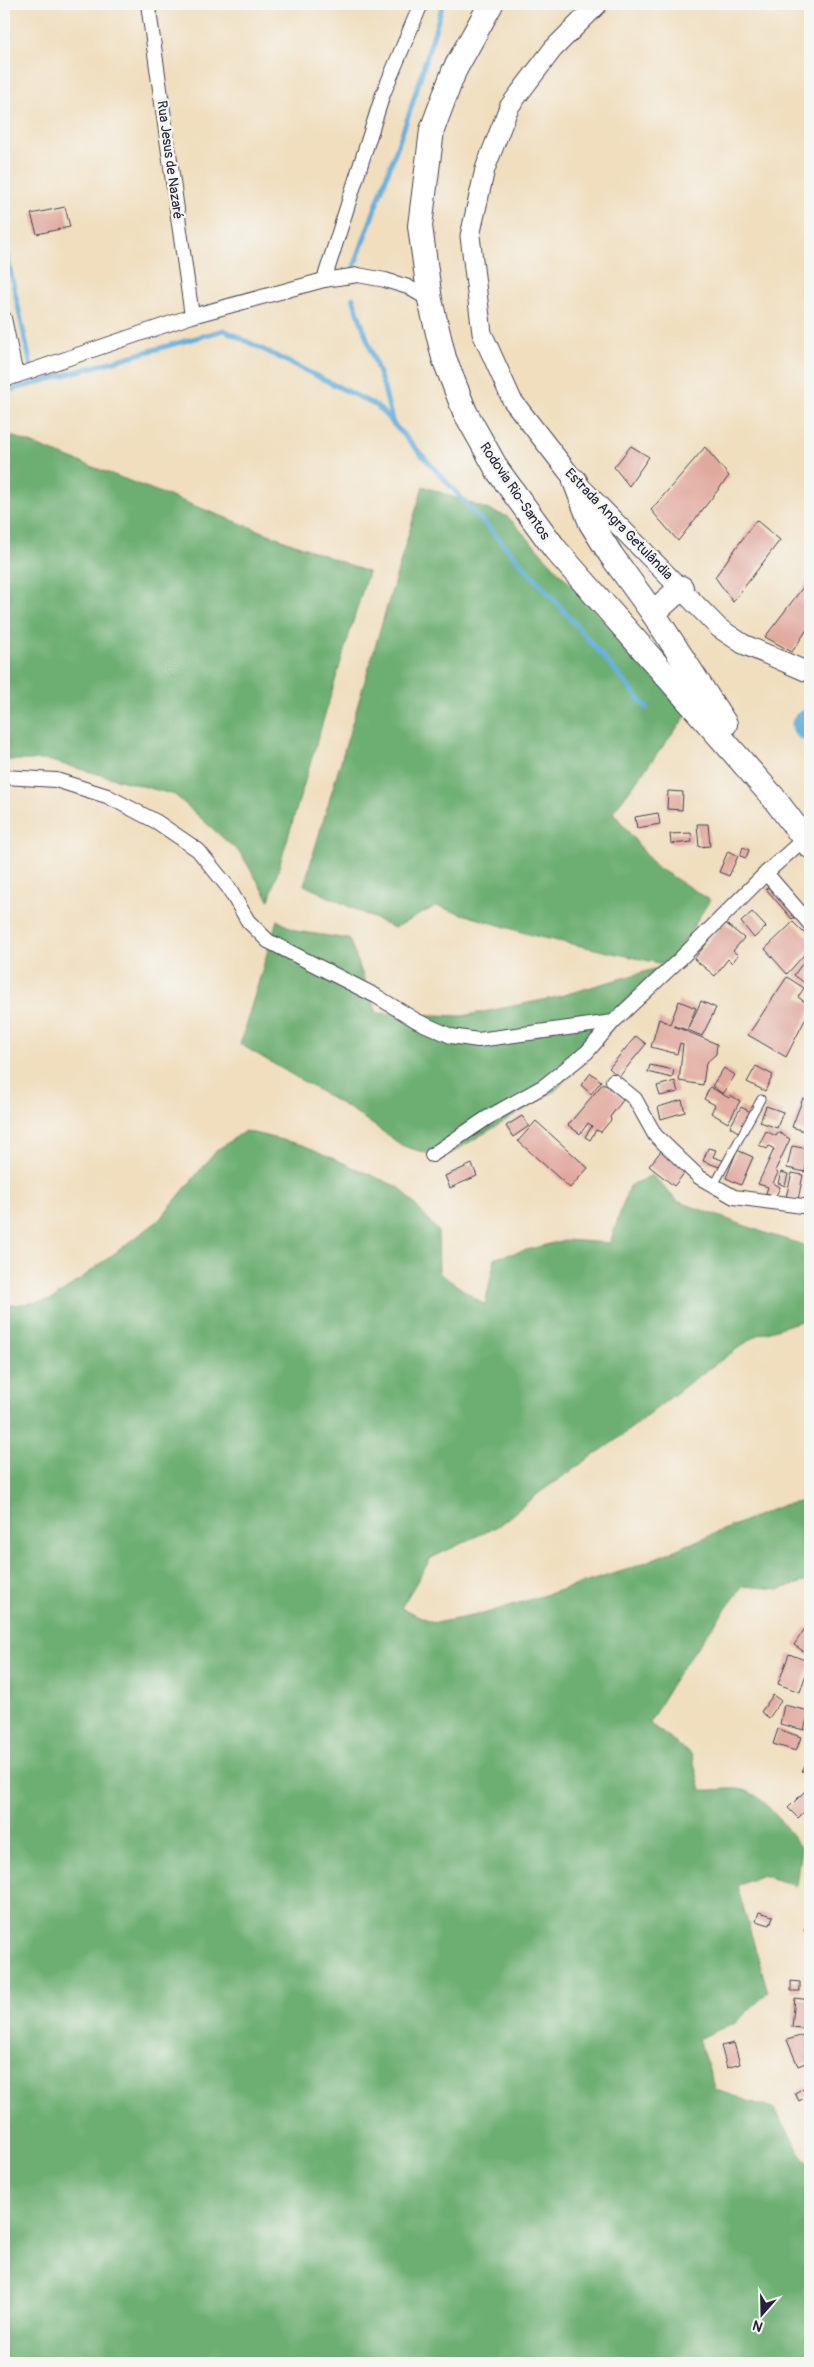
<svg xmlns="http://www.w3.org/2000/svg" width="814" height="2367" font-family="Pangolin,sans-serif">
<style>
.forest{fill:#6daf72;stroke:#486856}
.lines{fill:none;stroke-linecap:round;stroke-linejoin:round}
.stream{stroke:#64afdc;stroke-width:5}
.river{stroke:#64afdc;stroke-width:31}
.building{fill:#e1a99e}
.lane-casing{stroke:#413e4f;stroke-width:9}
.street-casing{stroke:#413e4f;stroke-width:16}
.secondary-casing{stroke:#413e4f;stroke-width:21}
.highway-casing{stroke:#413e4f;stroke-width:26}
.lane{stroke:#fff;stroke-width:7}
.street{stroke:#fff;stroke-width:14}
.secondary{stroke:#fff;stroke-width:19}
.highway{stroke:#fff;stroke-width:24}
.labels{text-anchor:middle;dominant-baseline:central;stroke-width:4.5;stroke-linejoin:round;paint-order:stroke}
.street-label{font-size:14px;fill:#22223b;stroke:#f6f6f2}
</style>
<rect width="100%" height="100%" fill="#f6f6f2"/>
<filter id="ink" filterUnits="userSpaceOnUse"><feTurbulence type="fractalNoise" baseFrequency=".02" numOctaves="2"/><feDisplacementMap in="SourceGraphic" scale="10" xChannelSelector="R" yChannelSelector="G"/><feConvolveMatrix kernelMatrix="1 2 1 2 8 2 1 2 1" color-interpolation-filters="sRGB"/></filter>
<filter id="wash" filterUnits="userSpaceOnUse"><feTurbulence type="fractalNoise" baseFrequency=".0096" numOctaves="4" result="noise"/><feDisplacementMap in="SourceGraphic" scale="20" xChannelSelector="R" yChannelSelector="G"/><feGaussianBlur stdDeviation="1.12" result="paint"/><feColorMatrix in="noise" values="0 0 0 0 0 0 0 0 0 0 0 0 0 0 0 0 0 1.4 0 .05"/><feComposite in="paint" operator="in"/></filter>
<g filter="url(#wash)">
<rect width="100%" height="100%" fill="#f0debe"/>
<g class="forest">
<polygon points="4,433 368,572 269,900 241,854 175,795 47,760 4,760"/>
<polygon points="423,486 508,517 689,712 613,812 655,866 710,900 669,965 556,1090 443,1158 403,1146 355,1112 240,1044 277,920 296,931 349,939 377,1013 463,1016 553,998 668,965 535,936 436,906 394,928 304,885"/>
<path d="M 245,1131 L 303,1145 L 400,1188 L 438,1231 L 439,1273 L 485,1305 L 495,1258 L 565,1240 L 610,1243 L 629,1186 L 652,1175 L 677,1201 L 768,1234 L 810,1247 L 810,1318 L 755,1336 L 689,1383 L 616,1440 L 540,1492 L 498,1526 L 431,1558 L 401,1608 L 435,1623 L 483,1614 L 629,1569 L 783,1505 L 810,1500 L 810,1580 L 780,1589 L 743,1586 L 678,1673 L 649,1723 L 692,1755 L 701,1790 C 714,1791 731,1787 744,1790 C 763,1794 789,1832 801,1847 L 796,1886 L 762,1875 L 737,1886 L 768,1992 L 736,2022 L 698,2039 L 716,2090 L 775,2110 L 799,2151 L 810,2165 L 810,2363 L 4,2363 L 4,1306 L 52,1300 L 158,1221 L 217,1150 Z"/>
</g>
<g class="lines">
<g class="stream">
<polyline points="4,242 31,366"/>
<polyline points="354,267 409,114 443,4"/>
<polyline points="353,298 384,388 393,424"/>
<polyline points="4,392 224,330 377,406 553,598 647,708"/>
</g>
<polyline class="river" points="807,725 810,726"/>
</g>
<g id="blocks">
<g class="building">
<polygon points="65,207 70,227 37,234 31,214"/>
<polygon points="631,446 649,457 629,486 614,467"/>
<polygon points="705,447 729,476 678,541 651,510"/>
<polygon points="756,520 780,540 733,602 715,577"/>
<polygon points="810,578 810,625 792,652 765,637"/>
<polygon points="668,791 683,792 682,810 667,809"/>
<polygon points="658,813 660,824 637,828 635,817"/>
<polygon points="697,824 708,824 710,846 699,847"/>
<polygon points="691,833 692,842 671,844 670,834"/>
<polygon points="743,847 749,850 746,858 740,856"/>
<polygon points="728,851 738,856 729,876 719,872"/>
<polygon points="772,885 797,915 792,919 766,889"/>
<polygon points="752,912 766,927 754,938 741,922"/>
<polygon points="724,922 744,938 733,951 738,955 732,963 728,959 715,976 694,959"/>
<polygon points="793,922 810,939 810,948 787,974 765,949"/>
<polygon points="810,953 810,987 794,975"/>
<polygon points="787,977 804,988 798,997 810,1006 810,1010 786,1057 748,1035"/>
<polygon points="679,1001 696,1008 687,1030 674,1026 717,1044 716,1054 706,1063 703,1085 679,1081 683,1044 680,1043 677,1054 651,1047 659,1019 670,1024"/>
<polygon points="701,1001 716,1008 702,1036 688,1030"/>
<polygon points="636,1036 646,1044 619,1077 609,1068"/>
<polygon points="650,1065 674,1070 672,1078 648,1072"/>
<polygon points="756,1066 773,1075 765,1091 747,1082"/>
<polygon points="724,1068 735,1075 723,1094 712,1086"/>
<polygon points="591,1073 601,1081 591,1094 581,1085"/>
<polygon points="675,1081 678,1092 660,1096 657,1086"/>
<polygon points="603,1083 624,1099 610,1117 611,1120 601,1132 596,1130 590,1140 585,1137 592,1126 588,1123 580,1134 568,1125"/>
<polygon points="710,1087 729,1098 730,1095 740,1101 728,1123 711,1113 715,1105 704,1099"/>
<polygon points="803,1098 810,1102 810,1133 792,1127"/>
<polygon points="682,1100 685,1112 661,1119 658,1107"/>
<polygon points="766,1106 783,1112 777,1128 760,1122"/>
<polygon points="741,1107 751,1112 740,1133 730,1127"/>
<polygon points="522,1116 529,1126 513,1137 506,1126"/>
<polygon points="536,1121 588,1168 570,1188 518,1141"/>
<polygon points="766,1131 776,1136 778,1132 790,1139 775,1171 778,1173 773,1183 780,1187 776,1196 766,1193 768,1187 758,1184 774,1149 769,1146 767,1149 759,1145"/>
<polygon points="792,1146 809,1149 805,1172 787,1168"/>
<polygon points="708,1148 716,1150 713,1157 725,1161 722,1168 703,1161"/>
<polygon points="737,1150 753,1157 741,1185 726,1178"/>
<polygon points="661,1151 686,1171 674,1186 649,1166"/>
<polygon points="472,1164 477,1176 450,1188 445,1176"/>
<polygon points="781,1172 788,1174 785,1186 778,1183"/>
<polygon points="792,1173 803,1175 798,1200 786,1197"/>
<polygon points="806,1627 810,1630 809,1655 794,1645"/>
<polygon points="789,1654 810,1662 800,1692 778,1684"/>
<polygon points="773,1695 781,1701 769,1718 761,1712"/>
<polygon points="784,1705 809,1711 804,1730 780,1724"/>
<polygon points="778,1729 801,1737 796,1751 773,1744"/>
<polygon points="810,1756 810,1774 802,1771"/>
<polygon points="810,1786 810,1806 798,1818 788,1808"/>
<polygon points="759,1912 773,1916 770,1925 756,1921"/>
<polygon points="809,1921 810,1922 810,1934 804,1931"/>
<polygon points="791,1981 800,1982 800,1991 791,1991"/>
<polygon points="795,1998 810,2000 810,2029 792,2027"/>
<polygon points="810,2033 810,2061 798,2066 787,2040"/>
<polygon points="734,2043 740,2064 727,2068 721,2046"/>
<polygon points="805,2087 809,2095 799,2101 795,2093"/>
</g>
</g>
</g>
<g filter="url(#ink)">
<use href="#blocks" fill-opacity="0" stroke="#413e4f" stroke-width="1"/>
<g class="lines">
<g class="lane-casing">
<polyline id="lane" points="714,1185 761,1099"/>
</g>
<g class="street-casing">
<g id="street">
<polyline points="148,4 192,316"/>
<polyline points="324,280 383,94 421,4"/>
<polyline points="4,318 16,376"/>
<polyline points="4,380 192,316 324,280 358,275 385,280 408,287 430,300"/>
<polyline points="4,777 56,780 107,796 157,822 198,850 228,887 248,921 268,941 376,996 417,1021 451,1036 478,1040 613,1022 680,959 766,873"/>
<polyline points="804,839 766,873 810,924"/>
<polyline points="613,1081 635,1099 655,1135 699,1177 734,1197 810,1207"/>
<polyline points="432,1155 487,1118 544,1086 587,1052 613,1022"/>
</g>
</g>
<g class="secondary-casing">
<polyline id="secondary" points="598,4 553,49 509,107 485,169 470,236 482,333 512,400 575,481 719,628 743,644 810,673"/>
</g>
<g class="highway-casing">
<g id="highway">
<polyline points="491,4 454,71 432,130 420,226 430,300 444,358 465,412 498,471 555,549 773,797 810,846"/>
<polyline points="575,481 591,523 611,555 653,613 725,724"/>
<polyline points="653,613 681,588"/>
</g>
</g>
<use href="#lane" class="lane"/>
<use href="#street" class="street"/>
<use href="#secondary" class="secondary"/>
<use href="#highway" class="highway"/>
</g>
</g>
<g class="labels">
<g class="street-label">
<text transform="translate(170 160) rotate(82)">Rua Jesus de Nazaré</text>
<text transform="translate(515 491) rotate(56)">Rodovia Rio-Santos</text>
<text transform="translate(619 524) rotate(46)">Estrada Angra Getulândia</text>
</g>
</g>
<rect width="814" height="2367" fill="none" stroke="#f6f6f2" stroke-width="20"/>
<g transform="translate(762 2314) rotate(200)" stroke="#f6f6f2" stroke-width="4" paint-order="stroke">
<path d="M0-4L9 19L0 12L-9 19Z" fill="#22223b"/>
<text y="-8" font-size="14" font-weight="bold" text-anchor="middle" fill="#22223b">N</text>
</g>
</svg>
